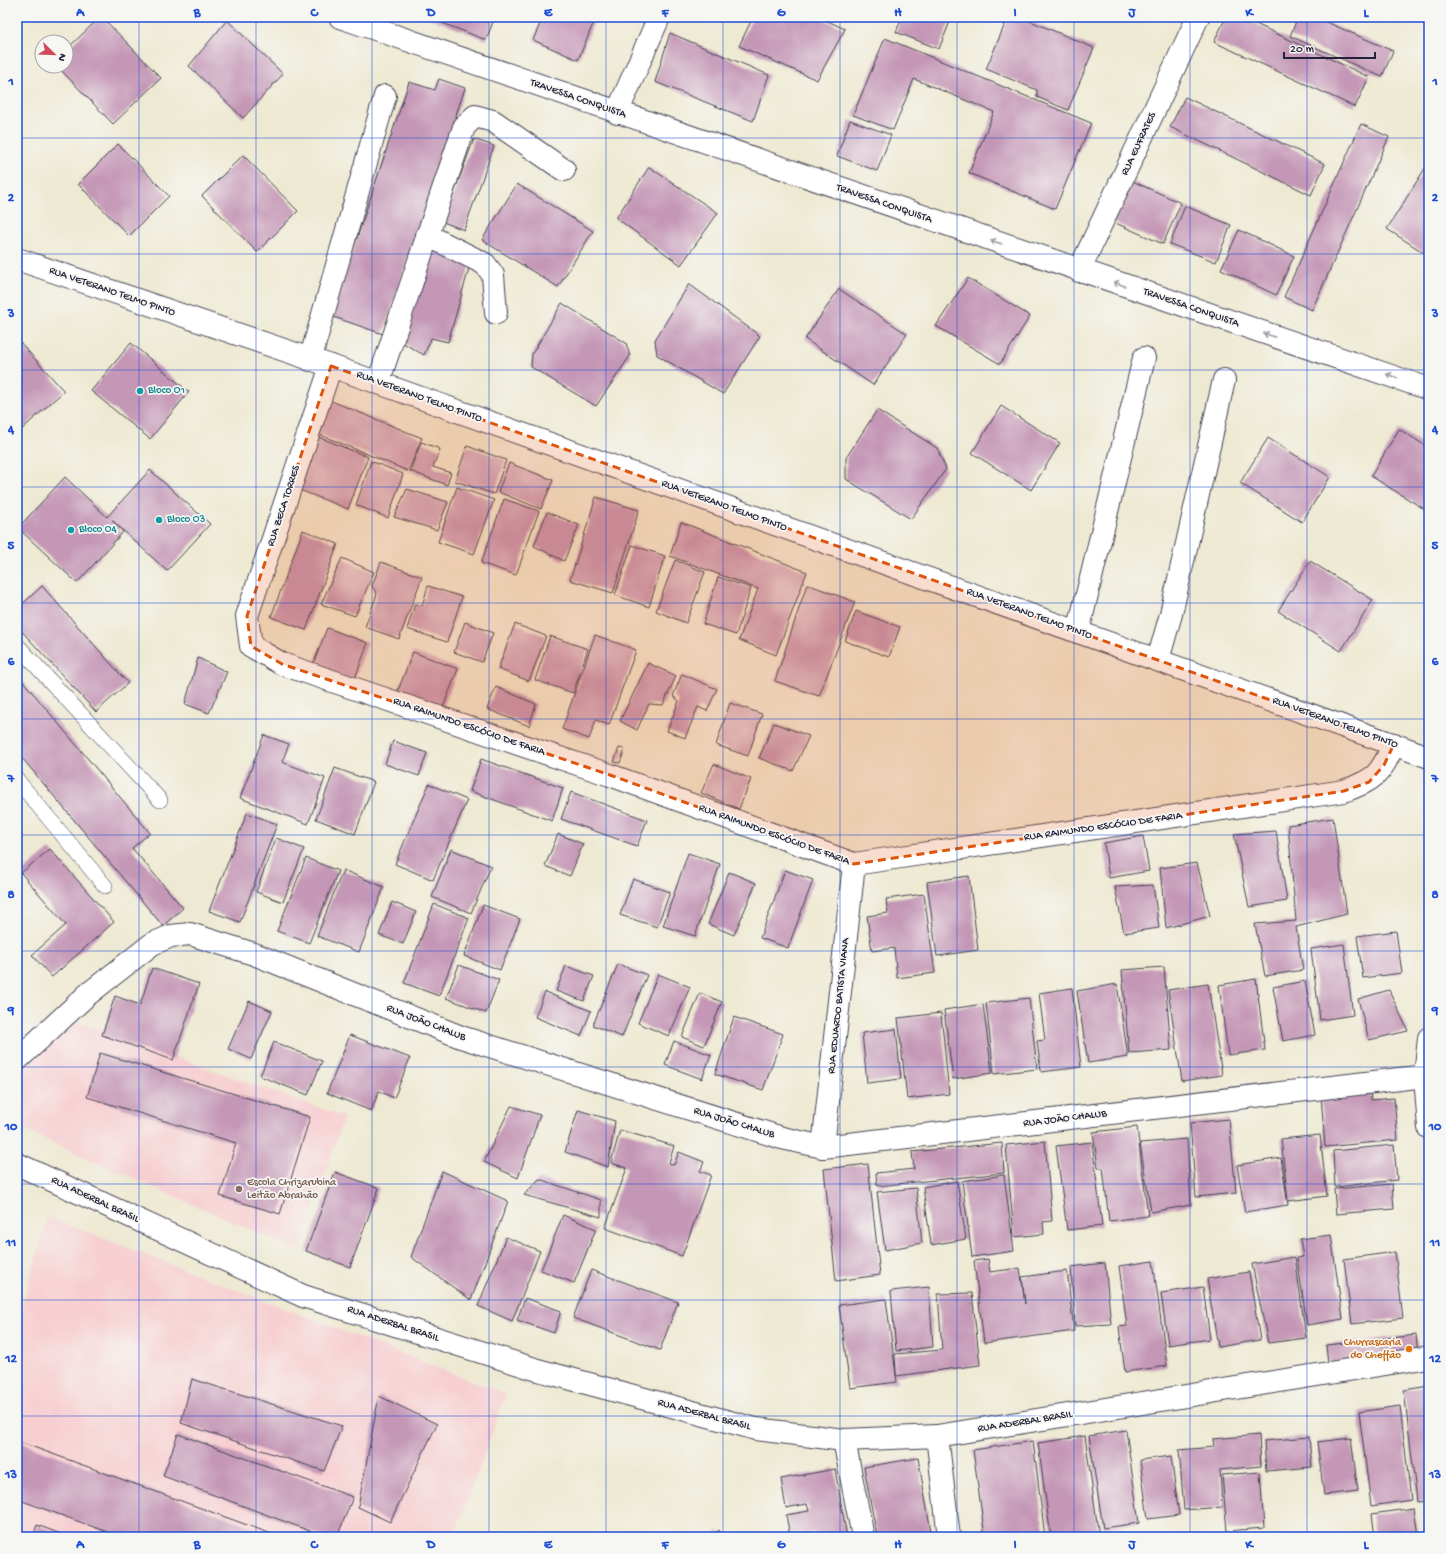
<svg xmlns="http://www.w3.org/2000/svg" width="1446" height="1554" font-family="'Gochi Hand',sans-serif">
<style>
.built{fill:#f7cfd1}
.building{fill:#c497b6}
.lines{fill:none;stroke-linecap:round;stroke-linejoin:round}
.lane-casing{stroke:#414052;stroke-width:16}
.street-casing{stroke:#414052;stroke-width:24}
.secondary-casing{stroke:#414052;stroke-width:24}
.lane{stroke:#fff;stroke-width:15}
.street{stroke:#fff;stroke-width:22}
.secondary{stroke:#fff;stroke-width:22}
.oneway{stroke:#9c9ca7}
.marked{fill:#de560e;fill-opacity:0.2;stroke:#de560e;stroke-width:3;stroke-dasharray:8 5;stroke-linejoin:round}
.grid{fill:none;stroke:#1d4ed8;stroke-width:1;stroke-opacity:0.55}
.culture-dot{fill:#0f9aa8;stroke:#f6f6f2;stroke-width:1.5}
.education-dot{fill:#8d6e63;stroke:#f6f6f2;stroke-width:1.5}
.food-dot{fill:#e8710a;stroke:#f6f6f2;stroke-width:1.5}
.labels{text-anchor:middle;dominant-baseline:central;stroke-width:3.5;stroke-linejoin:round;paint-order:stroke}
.street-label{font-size:11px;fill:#22223b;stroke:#f6f6f2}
.culture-label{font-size:11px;fill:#0d838f;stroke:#f6f6f2;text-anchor:start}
.education-label{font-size:11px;fill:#785e54;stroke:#f6f6f2;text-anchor:start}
.food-label{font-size:11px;fill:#c56008;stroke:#f6f6f2;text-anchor:end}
.neatline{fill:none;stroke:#1d4ed8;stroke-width:1.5}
.grid-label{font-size:13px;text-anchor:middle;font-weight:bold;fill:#1d4ed8}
</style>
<rect width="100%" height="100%" fill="#f6f6f2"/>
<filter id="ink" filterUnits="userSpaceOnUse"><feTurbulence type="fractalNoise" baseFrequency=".025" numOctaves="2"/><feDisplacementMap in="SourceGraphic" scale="8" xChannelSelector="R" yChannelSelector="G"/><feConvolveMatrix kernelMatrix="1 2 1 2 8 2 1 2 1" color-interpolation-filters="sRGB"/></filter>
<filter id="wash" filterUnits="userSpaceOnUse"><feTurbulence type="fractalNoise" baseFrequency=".012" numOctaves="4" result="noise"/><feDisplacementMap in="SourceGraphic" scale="16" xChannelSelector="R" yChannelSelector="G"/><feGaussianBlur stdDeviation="0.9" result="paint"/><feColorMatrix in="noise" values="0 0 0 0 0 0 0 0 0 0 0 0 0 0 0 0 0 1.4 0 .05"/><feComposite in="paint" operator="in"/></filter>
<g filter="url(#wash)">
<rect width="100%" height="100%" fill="#eee9d2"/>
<g class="built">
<polygon points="76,1021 344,1117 299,1251 17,1127 17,1072"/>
<polygon points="48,1217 506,1394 454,1537 17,1537 17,1322"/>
</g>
<g id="blocks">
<g class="building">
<polygon points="100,17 102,17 161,78 113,124 57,66 66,66 66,50"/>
<polygon points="427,17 495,17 486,40"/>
<polygon points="543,17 596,17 578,60 533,40"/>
<polygon points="753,17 819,17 845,29 817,80 739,46"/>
<polygon points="902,17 945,17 951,19 939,49 896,32"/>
<polygon points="1008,17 1021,17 1094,48 1068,110 1037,97 1037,90 986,69"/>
<polygon points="1226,17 1241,17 1369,77 1355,107 1214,42"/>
<polygon points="1298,17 1315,17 1393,51 1382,77 1290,36"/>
<polygon points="227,20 283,74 243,118 189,66"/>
<polygon points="670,33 769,75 753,121 655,82"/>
<polygon points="885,38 1091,123 1055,209 969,173 994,112 914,79 893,130 853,115"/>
<polygon points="439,79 465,88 383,334 331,316 409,82 435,90"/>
<polygon points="1185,97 1325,164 1311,195 1170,127"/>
<polygon points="850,120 891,135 877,171 837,156"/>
<polygon points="1361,124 1389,137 1312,310 1284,297"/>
<polygon points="474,139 494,146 464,230 443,222"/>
<polygon points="118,144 169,196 129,236 78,184"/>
<polygon points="243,155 298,211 257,252 202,196"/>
<polygon points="1429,162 1429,256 1387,229"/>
<polygon points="649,167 718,213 681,265 616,218"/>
<polygon points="1130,180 1181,203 1163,244 1111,221"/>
<polygon points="517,184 593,231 558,287 482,240"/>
<polygon points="1185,206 1231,225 1216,262 1170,244"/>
<polygon points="1239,230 1294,256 1276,295 1221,269"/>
<polygon points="431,248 470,265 448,342 431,338 424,355 403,343"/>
<polygon points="968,278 1030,316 1000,364 936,326"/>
<polygon points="689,284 760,336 723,394 657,355 655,340"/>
<polygon points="839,289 907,334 873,385 805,339"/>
<polygon points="562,303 626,343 630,356 596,406 531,367 532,354"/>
<polygon points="17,339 64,391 20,431 17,427"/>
<polygon points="131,343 189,392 150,439 91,391"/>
<polygon points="329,400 422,438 408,471 316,433"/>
<polygon points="1001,406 1060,443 1031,490 972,453"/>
<polygon points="877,410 937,448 946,469 911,519 846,479 846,458"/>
<polygon points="1399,429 1429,448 1429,512 1371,476"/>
<polygon points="316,436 368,457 348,509 297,489"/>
<polygon points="1268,438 1330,477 1302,522 1240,483"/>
<polygon points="421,442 440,449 433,467 451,473 447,485 410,471"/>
<polygon points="467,446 506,460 494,494 455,481"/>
<polygon points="371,461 403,474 388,518 356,505"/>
<polygon points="509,463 553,480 541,509 498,492"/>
<polygon points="150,470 210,524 167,571 112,520 123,532 77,583 18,528 65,477 107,517"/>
<polygon points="457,487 494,500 474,554 438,542"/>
<polygon points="407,489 448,502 437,530 394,517"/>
<polygon points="596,497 639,510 613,593 570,580"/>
<polygon points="504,499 539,511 516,575 481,563"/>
<polygon points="547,512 579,525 564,561 534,546"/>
<polygon points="681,522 807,572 776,655 739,640 758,589 670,556"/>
<polygon points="303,530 338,544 306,630 271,617"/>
<polygon points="632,545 665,556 649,607 615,595"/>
<polygon points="342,558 374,572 355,616 321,604"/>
<polygon points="675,560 705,572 686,623 656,611"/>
<polygon points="1310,561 1373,600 1341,651 1278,611"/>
<polygon points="381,562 422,577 399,639 365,627 377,594 372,586"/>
<polygon points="718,577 751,588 736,635 703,624"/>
<polygon points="807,584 855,602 819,696 775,681"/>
<polygon points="42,586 128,683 96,712 17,626 17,609"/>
<polygon points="428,586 462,597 447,642 407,629 415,604 422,606"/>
<polygon points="856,611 900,627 889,657 845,641"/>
<polygon points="465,622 493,633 482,662 454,652"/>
<polygon points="515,624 546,636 529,681 498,669"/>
<polygon points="327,628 368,643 354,681 313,665"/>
<polygon points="595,635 636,650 609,725 596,720 589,739 562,729"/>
<polygon points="550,636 588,649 573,693 535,680"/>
<polygon points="413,652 458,669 442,710 397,693"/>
<polygon points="198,658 227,672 209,713 185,704"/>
<polygon points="648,663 676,676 663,705 649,704 637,730 620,721"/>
<polygon points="17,674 150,833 132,848 183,908 163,926 17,752"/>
<polygon points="682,674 717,689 707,711 698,707 685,738 667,731 679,701 673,696"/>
<polygon points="496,687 536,704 529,726 487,709"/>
<polygon points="730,703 762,714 748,756 716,745"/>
<polygon points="774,723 809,736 793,771 759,758"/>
<polygon points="264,735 289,744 282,762 325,778 308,824 240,798"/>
<polygon points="393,741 427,753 419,776 385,764"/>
<polygon points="619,748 625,749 620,763 614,762"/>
<polygon points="481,759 563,788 552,821 470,791"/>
<polygon points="714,764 751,779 739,809 701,793"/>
<polygon points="335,768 374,782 355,834 316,819"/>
<polygon points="429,784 467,800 433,880 395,864"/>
<polygon points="571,792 647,820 637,846 561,819"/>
<polygon points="247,813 277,824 240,922 209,911"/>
<polygon points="1333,818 1347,914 1296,927 1303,970 1265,976 1255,924 1296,921 1288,825"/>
<polygon points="1276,831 1287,901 1249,907 1234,834"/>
<polygon points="558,834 583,844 570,876 545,866"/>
<polygon points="1143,836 1149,871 1109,878 1104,843"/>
<polygon points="276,838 304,849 283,902 256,892"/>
<polygon points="50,849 114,922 52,977 32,955 66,925 21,873"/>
<polygon points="451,849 491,866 471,913 432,897"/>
<polygon points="688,853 720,864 695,936 663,926"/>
<polygon points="306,858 338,871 309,943 277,931"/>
<polygon points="1197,863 1210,916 1166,928 1160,868"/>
<polygon points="343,870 384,887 359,952 317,936"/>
<polygon points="785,870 813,880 788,948 760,938"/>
<polygon points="729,872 756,883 734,935 708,924"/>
<polygon points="969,876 978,950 937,956 927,882"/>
<polygon points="633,879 670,892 657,927 620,915"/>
<polygon points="1153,885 1159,928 1124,933 1115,887"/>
<polygon points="924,894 935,973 897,978 894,948 872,951 867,916 888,913 886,899"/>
<polygon points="392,902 416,912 403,944 379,935"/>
<polygon points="434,904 469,918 439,996 404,983"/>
<polygon points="483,905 520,919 500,970 464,956"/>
<polygon points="1396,931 1402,973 1363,978 1357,936"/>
<polygon points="1344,944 1353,1015 1320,1020 1311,949"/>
<polygon points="618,964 647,975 622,1037 593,1025"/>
<polygon points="459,965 499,980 486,1013 446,998"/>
<polygon points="566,966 594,976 584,1001 556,991"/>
<polygon points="1164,967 1171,1050 1129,1053 1122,970"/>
<polygon points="152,968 199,984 173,1060 102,1035 115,996 140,1005"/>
<polygon points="658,974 690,987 669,1036 638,1023"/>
<polygon points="1256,979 1265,1050 1228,1055 1219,985"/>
<polygon points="1305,981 1315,1035 1283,1041 1273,987"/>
<polygon points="1117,984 1128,1057 1088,1063 1077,991"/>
<polygon points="1208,984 1222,1075 1182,1081 1168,990"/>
<polygon points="1072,988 1081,1067 1041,1072 1037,1041 1045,1040 1039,993"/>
<polygon points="1389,990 1408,1031 1369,1040 1358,999"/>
<polygon points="545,992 591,1011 581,1036 535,1017"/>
<polygon points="700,993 722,1002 704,1046 682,1037"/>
<polygon points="1029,998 1037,1069 994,1074 986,1003"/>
<polygon points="249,1001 272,1011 251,1059 228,1049"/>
<polygon points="983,1004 992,1073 953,1079 944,1010"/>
<polygon points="941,1013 949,1094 907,1099 898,1018"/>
<polygon points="734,1017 783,1034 763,1090 715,1074"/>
<polygon points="896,1029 901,1079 867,1083 862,1033"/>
<polygon points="350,1035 410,1058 394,1098 379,1091 371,1111 327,1093"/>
<polygon points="674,1041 711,1055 702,1079 665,1065"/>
<polygon points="274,1042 322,1061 308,1095 260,1076"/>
<polygon points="100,1053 310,1117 280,1214 220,1196 236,1143 87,1097"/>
<polygon points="1370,1090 1371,1100 1394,1098 1398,1140 1325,1147 1321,1095"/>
<polygon points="511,1106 540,1115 518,1178 484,1162"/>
<polygon points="578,1110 615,1121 608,1167 565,1152"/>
<polygon points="1229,1119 1236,1193 1196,1197 1190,1123"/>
<polygon points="1137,1127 1148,1216 1109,1221 1103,1168 1098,1168 1093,1132"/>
<polygon points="620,1130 674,1146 669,1163 674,1165 679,1152 704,1162 700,1171 711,1175 682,1256 605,1228 627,1168 611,1163"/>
<polygon points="1320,1135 1327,1196 1288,1201 1281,1139"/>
<polygon points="1187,1139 1191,1205 1151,1212 1140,1143"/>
<polygon points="1045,1141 1052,1221 1043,1222 1044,1234 1014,1237 1006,1145"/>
<polygon points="1092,1142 1102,1226 1067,1230 1056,1146"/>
<polygon points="1002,1143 1004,1173 877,1186 876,1173 914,1169 912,1152"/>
<polygon points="1394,1145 1397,1180 1335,1187 1333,1151"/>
<polygon points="1281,1158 1288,1205 1245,1212 1237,1165"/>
<polygon points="868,1164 880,1275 836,1281 824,1169"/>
<polygon points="442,1171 508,1201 471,1300 411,1257"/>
<polygon points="335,1172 379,1188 350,1267 306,1251"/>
<polygon points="1004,1175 1014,1251 972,1257 962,1181"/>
<polygon points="539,1179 601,1200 601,1217 524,1195"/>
<polygon points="957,1181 966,1239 931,1245 923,1187"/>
<polygon points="1392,1184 1394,1209 1336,1214 1334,1189"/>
<polygon points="916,1188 922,1243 885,1250 877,1192"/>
<polygon points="563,1215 596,1229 574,1283 541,1270"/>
<polygon points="1331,1235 1343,1319 1307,1325 1297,1258 1303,1257 1300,1239"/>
<polygon points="506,1237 540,1251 512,1321 478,1306"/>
<polygon points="1395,1252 1403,1318 1352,1324 1344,1259"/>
<polygon points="1295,1257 1306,1338 1268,1343 1252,1264"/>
<polygon points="988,1259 990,1272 1020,1268 1025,1304 1022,1277 1067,1271 1074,1331 984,1343 974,1261"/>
<polygon points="1153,1261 1167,1366 1125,1372 1119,1327 1127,1326 1119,1266"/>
<polygon points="1105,1263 1111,1324 1075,1326 1071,1267"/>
<polygon points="591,1270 678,1302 660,1350 573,1318"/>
<polygon points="1249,1272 1260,1340 1218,1347 1207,1279"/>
<polygon points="929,1287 933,1347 896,1351 891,1291"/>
<polygon points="1203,1287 1210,1339 1168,1345 1161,1293"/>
<polygon points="972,1293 980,1365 896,1376 895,1354 942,1350 938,1294"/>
<polygon points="525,1298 561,1311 554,1333 517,1320"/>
<polygon points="886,1299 897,1382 850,1388 839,1305"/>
<polygon points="1416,1335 1418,1353 1328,1364 1326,1345"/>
<polygon points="192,1379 342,1426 324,1471 181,1423"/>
<polygon points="1429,1386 1429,1501 1417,1502 1404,1390"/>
<polygon points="379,1396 437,1424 390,1522 358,1507"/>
<polygon points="1400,1406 1411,1500 1371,1506 1359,1412"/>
<polygon points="1126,1430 1139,1523 1103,1528 1089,1436"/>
<polygon points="178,1434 353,1497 337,1537 326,1537 163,1476"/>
<polygon points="1259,1435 1261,1466 1220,1470 1222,1507 1184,1510 1179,1450 1214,1447 1213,1439"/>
<polygon points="1085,1436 1099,1537 1051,1537 1038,1443"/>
<polygon points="1309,1437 1312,1467 1266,1471 1264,1441"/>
<polygon points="1351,1438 1358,1491 1324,1495 1317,1442"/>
<polygon points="17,1441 280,1537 121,1537 17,1499"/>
<polygon points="1033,1441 1045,1537 985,1537 973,1450"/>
<polygon points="1171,1456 1179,1515 1148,1519 1140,1460"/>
<polygon points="918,1458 932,1537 877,1537 864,1467"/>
<polygon points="835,1469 847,1537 816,1537 814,1532 790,1536 786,1515 809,1511 807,1504 786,1508 781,1479"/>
<polygon points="1260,1472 1264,1528 1227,1531 1222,1475"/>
<polygon points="1414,1508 1418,1537 1375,1537 1372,1514"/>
<polygon points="37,1525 69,1537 33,1537"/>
<polygon points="719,1530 724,1537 711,1537"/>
<rect x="1421" y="1533" width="8" height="4"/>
</g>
</g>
</g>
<g filter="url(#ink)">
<use href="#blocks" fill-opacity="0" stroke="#414052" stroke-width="1"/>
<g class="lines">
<g class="lane-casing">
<g id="lane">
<polyline points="17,645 160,800"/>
<polyline points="17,780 105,886"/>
</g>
</g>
<g class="street-casing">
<g id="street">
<polyline points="340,17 1429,389"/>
<polyline points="617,113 659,17"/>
<polyline points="427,235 485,264 493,275 496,313"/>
<polyline points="17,259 331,366 1429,757"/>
<polyline points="1079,271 1198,17"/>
<polyline points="310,360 385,96"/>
<path d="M 331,366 L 247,616 L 251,646 L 282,664 L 610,775 L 854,864 L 1344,791 C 1376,779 1380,775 1394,744"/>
<polyline points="378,383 464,127 475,116 493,121 564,170"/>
<polyline points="1078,632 1144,358"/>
<polyline points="1158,660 1171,614 1224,380"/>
<polyline points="17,1060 87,995 152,944 171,936 190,934 254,954 461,1037 782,1138 823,1147 1425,1076"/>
<polyline points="823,1147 854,864"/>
<polyline points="17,1164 303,1296 538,1370 756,1429 844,1440 937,1436 1429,1357"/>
<polyline points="937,1436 949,1537"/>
<polyline points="844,1440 863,1537"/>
</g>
</g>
<g class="secondary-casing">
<polyline id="secondary" points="1429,1038 1425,1076 1429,1128"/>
</g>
<use href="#lane" class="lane"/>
<use href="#street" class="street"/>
<use href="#secondary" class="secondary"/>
</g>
<defs><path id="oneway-shaft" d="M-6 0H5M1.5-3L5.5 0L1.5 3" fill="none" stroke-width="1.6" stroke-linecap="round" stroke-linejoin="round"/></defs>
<g class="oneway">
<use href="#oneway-shaft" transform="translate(996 242) rotate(-161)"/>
<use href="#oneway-shaft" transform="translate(1119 284) rotate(-161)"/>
<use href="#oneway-shaft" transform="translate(1269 335) rotate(-161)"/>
<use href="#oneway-shaft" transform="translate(1392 376) rotate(-161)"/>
</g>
</g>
<path class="marked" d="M 331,366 L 1394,744 L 1384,765 L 1369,782 L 1344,791 L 854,864 L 610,775 L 282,664 L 251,646 L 247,616 Z"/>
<path class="grid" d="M 139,17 L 139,1537M 256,17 L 256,1537M 372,17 L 372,1537M 489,17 L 489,1537M 606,17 L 606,1537M 723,17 L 723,1537M 840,17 L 840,1537M 957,17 L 957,1537M 1074,17 L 1074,1537M 1190,17 L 1190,1537M 1307,17 L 1307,1537M 17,138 L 1429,138M 17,254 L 1429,254M 17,370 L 1429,370M 17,487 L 1429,487M 17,603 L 1429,603M 17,719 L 1429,719M 17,835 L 1429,835M 17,951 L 1429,951M 17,1067 L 1429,1067M 17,1184 L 1429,1184M 17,1300 L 1429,1300M 17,1416 L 1429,1416"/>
<g class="culture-dot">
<circle cx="140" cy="391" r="4"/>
<circle cx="159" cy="520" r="4"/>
<circle cx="71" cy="530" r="4"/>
</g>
<circle class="education-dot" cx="239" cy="1189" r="4"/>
<circle class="food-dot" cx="1409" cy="1349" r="4"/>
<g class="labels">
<g class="street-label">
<text transform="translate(578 99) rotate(19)">TRAVESSA CONQUISTA</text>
<text transform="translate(1139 144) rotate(-65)">RUA EUFRATES</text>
<text transform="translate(884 204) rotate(19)">TRAVESSA CONQUISTA</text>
<text transform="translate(112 292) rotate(19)">RUA VETERANO TELMO PINTO</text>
<text transform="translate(1191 308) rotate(19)">TRAVESSA CONQUISTA</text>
<text transform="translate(419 397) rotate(20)">RUA VETERANO TELMO PINTO</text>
<text transform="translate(284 506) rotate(-72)">RUA ZECA TORRES</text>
<text transform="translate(724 506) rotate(20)">RUA VETERANO TELMO PINTO</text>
<text transform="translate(1029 614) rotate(20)">RUA VETERANO TELMO PINTO</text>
<text transform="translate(1335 723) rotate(20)">RUA VETERANO TELMO PINTO</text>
<text transform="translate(469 727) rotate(19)">RUA RAIMUNDO ESCÓCIO DE FARIA</text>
<text transform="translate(1103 827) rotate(-8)">RUA RAIMUNDO ESCÓCIO DE FARIA</text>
<text transform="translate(774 835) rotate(20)">RUA RAIMUNDO ESCÓCIO DE FARIA</text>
<text transform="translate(839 1006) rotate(-84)">RUA EDUARDO BATISTA VIANA</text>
<text transform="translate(426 1023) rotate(21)">RUA JOÃO CHALUB</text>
<text transform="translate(1065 1119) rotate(-7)">RUA JOÃO CHALUB</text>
<text transform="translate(734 1123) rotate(17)">RUA JOÃO CHALUB</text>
<text transform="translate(95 1200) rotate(25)">RUA ADERBAL BRASIL</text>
<text transform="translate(393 1324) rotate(18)">RUA ADERBAL BRASIL</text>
<text transform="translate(704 1415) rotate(15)">RUA ADERBAL BRASIL</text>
<text transform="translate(1025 1422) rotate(-9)">RUA ADERBAL BRASIL</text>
</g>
<g class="culture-label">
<text x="148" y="391">Bloco O1</text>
<text x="167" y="520">Bloco O3</text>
<text x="79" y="530">Bloco O4</text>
</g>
<g class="education-label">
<text x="247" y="1183">Escola Chrizarubina<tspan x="247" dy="13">Leitão Abrahão</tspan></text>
</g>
<g class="food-label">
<text x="1401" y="1343">Churrascaria<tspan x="1401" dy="13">do Cheffão</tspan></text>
</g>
</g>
<rect width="1446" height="1554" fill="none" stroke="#f6f6f2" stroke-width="44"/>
<g transform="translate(54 54) rotate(113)"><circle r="19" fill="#f6f6f2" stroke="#a1a1a9"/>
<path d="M0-3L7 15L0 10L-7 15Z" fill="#d1495b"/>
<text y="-6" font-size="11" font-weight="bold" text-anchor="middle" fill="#22223b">N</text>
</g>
<path d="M1284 52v6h91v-6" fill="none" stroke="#22223b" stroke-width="2"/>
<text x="1290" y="52" font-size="12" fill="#22223b" stroke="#f6f6f2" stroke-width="3" paint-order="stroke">20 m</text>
<rect x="22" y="22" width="1402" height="1510" class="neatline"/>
<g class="grid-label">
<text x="80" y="16">A</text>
<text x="197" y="16">B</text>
<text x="314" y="16">C</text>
<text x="431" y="16">D</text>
<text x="548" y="16">E</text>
<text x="665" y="16">F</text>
<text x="781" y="16">G</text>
<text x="898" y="16">H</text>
<text x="1015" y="16">I</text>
<text x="1132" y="16">J</text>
<text x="1249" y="16">K</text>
<text x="1366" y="16">L</text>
<text x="11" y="85">1</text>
<text x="1435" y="85">1</text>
<text x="11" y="201">2</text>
<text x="1435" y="201">2</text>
<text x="11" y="317">3</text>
<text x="1435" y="317">3</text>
<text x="11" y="433">4</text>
<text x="1435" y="433">4</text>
<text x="11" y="549">5</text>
<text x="1435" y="549">5</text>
<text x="11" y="665">6</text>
<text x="1435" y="665">6</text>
<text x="11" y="782">7</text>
<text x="1435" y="782">7</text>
<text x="11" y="898">8</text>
<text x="1435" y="898">8</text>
<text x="11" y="1014">9</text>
<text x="1435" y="1014">9</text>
<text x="11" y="1130">10</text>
<text x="1435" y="1130">10</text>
<text x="11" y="1246">11</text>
<text x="1435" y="1246">11</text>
<text x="11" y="1362">12</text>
<text x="1435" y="1362">12</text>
<text x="11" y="1478">13</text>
<text x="1435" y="1478">13</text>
<text x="80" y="1548">A</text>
<text x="197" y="1548">B</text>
<text x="314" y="1548">C</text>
<text x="431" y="1548">D</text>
<text x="548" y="1548">E</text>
<text x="665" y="1548">F</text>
<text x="781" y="1548">G</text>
<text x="898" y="1548">H</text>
<text x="1015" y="1548">I</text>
<text x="1132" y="1548">J</text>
<text x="1249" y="1548">K</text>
<text x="1366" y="1548">L</text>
</g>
</svg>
